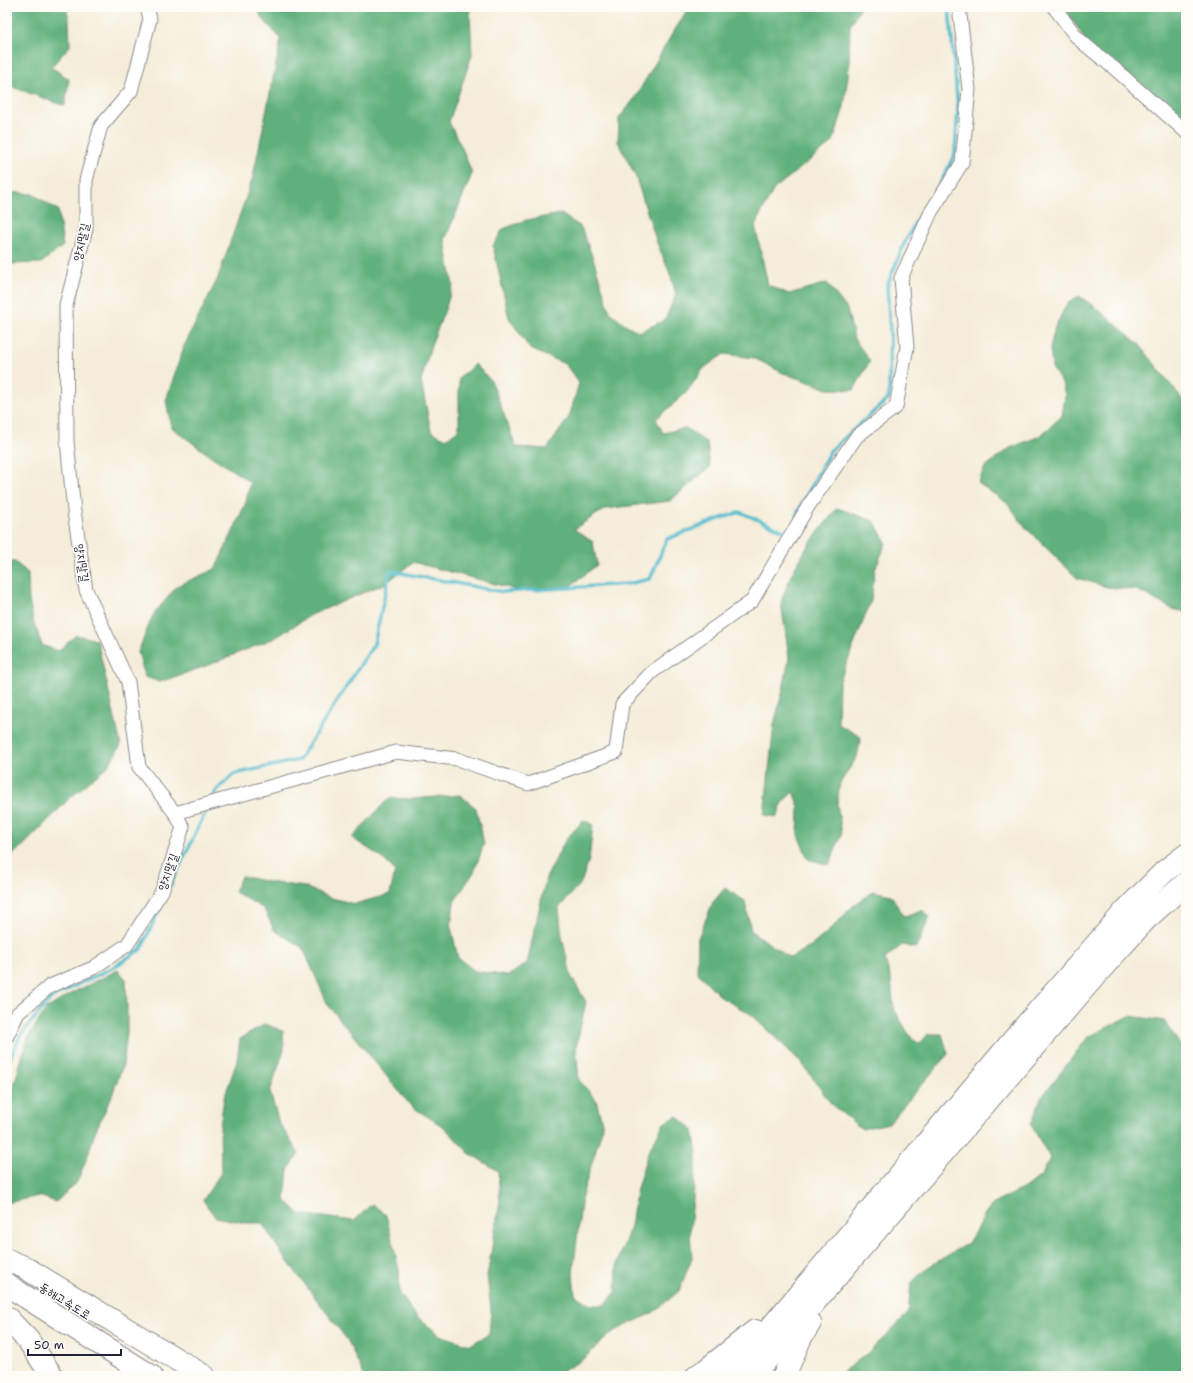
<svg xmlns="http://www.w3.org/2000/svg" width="1193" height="1383" font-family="'Shantell Sans','Poor Story',sans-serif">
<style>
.forest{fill:#5fb07c;stroke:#40695c}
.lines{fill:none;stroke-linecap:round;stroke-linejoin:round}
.stream{stroke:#52bcce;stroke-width:3.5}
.minor-casing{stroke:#8c888a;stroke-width:15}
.motorway-casing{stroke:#8c888a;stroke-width:24}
.minor{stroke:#fff;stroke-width:13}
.motorway{stroke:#fff;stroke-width:22}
.labels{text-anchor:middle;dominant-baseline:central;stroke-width:3.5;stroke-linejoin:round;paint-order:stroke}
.street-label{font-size:12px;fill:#22223b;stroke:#fdfcf7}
</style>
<rect width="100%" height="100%" fill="#fdfcf7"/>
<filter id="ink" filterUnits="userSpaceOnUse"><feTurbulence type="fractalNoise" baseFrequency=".025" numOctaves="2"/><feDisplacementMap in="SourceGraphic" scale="8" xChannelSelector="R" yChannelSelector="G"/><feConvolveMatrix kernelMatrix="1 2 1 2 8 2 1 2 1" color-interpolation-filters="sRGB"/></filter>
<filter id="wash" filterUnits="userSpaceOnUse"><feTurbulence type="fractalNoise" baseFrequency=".012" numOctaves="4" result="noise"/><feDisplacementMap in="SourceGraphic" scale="16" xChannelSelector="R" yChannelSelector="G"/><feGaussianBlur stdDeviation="0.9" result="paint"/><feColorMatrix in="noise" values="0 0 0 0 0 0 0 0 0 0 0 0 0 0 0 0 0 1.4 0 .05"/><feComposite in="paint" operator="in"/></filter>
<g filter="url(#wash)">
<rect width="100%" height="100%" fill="#f5edd9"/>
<g class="forest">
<polygon points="7,7 66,7 69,19 70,46 51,67 69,79 65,106 7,85"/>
<polygon points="258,7 471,7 470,12 472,55 449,122 463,150 472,174 445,240 453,285 445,310 431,345 421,381 431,431 446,439 459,429 459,378 475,364 492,382 516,447 547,449 569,417 579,383 565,364 530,349 509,318 493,246 503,229 526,220 561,214 581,227 594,261 610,312 625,324 639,332 665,320 676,294 669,271 657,243 635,175 618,142 619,118 635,98 672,34 690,7 861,7 850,26 849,68 844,107 833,142 774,189 755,225 768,285 789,294 827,283 847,309 854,339 870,361 854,390 828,389 783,373 754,358 724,354 704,368 686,393 656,419 663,433 686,428 707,443 710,467 670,501 605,509 574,529 593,542 597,565 569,587 521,591 413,562 386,583 311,615 275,638 206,666 160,682 145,677 138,652 153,615 177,586 215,569 231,536 246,502 250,482 202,450 171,427 166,400 184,346 217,280 253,177 281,39 261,17"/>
<polygon points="1064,7 1186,7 1186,131 1098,60"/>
<polygon points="7,192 33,194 58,210 63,246 41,263 9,264 7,267"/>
<polygon points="1079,296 1094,306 1139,344 1186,404 1186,612 1172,609 1137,590 1107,587 1077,578 1027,529 1007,503 978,483 985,467 1010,448 1040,436 1062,416 1065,395 1062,383 1052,368 1050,348 1055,327 1067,304"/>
<polygon points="837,508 874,521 886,543 875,570 871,601 839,683 838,724 861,737 857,757 840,783 837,805 842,834 829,865 808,859 798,835 799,807 793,792 782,803 777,817 764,815 774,724 783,690 789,658 781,602 791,575 807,547"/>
<polygon points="7,561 15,562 28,573 29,601 34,623 42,645 58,651 76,635 97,640 121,745 108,766 71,797 27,842 7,860"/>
<polygon points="460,795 476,808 484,844 474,872 454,902 451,927 458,958 475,971 508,976 527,963 546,878 566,839 584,820 593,825 589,860 581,883 559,908 562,937 571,976 586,1002 576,1048 579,1080 596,1100 603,1126 582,1196 573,1274 575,1295 591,1305 604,1305 616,1292 617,1264 631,1225 637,1188 648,1152 664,1123 677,1116 693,1129 697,1155 690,1232 692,1258 679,1291 654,1312 613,1332 583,1359 555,1376 364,1376 348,1341 282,1254 262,1223 246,1223 215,1217 203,1200 221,1173 220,1125 224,1098 237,1061 240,1039 265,1024 283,1031 284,1050 270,1092 279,1123 299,1154 288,1170 285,1200 300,1214 354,1221 372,1204 386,1215 399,1270 400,1294 417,1317 440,1335 470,1345 489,1334 491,1310 487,1276 500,1201 498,1171 469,1153 444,1127 411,1106 328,1005 303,948 274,930 264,909 235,892 241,876 268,882 305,887 328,897 355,904 390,894 395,871 381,857 352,838 389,798 411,799"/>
<polygon points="725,888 745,901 751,931 790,958 810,947 831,929 853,906 873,891 891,895 904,916 922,910 930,917 916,948 902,945 885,959 891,980 894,1009 907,1031 914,1040 920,1044 928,1034 942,1034 948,1054 889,1123 862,1129 832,1105 801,1062 749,1013 722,998 697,972 698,938 713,902"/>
<polygon points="118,970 126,979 127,1007 127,1033 123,1065 111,1098 95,1132 87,1158 77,1182 56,1202 39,1196 7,1203 7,1109 28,1037 46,1009 72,993"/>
<polygon points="1130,1016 1165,1021 1180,1045 1186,1067 1186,1376 837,1376 869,1352 908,1313 911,1283 928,1267 968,1243 991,1205 1028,1186 1042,1175 1050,1158 1031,1125 1041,1098 1088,1037"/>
</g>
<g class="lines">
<g class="stream">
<polyline points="796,515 830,451 889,398 890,331 887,286 904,244 918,217 936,191 955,154 958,109 949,7"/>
<polyline points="212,798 217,790 234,774 299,760 374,644 390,571 503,592 627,584 650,579 667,539 719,519 740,512 786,532 787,529"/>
<polyline points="170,886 208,807"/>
<polyline points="7,1064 20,1036 51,998 114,967 141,949 164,899"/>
</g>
</g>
</g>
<g filter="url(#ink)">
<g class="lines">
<g class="minor-casing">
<g id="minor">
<polyline points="1054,7 1075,35 1083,43 1115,69 1186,132"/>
<polyline points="175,813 396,752 457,759 528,784 616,752 622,704 652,672 752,601 809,505 857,436 896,407 907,347 901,278 931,212 962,163 969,89 959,7"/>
<polyline points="7,1036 18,1013 50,986 93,968 127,945 162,891 183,827 175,813 139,767 128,682 86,590 74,511 67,441 66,305 86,229 86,180 101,126 131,91 150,19 147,7"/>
</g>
</g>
<g class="motorway-casing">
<g id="motorway">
<polyline points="7,1260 24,1267 204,1376"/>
<polyline points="7,1285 151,1376"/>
<polyline points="7,1318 28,1340 52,1376"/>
<polyline points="697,1376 706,1370 755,1331"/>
<polyline points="730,1376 1020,1032 1126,910 1165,871 1186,855"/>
<polyline points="753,1376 818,1298 1093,978 1146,919 1186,883"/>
<polyline points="784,1376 801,1337 810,1323"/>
</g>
</g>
<use href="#minor" class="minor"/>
<use href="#motorway" class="motorway"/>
</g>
</g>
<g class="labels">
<g class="street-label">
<text transform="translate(81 242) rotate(-78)">양지말길</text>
<text transform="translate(82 563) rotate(82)">양지말길</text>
<text transform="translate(168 872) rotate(-70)">양지말길</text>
<text transform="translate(65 1301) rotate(32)">동해고속도로</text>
</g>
</g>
<rect width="1193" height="1383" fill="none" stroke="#fdfcf7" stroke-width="24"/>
<path d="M28 1349v6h93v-6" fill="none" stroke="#22223b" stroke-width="2"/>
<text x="34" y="1349" font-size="12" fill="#22223b" stroke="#fdfcf7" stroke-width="3" paint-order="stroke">50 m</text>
</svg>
